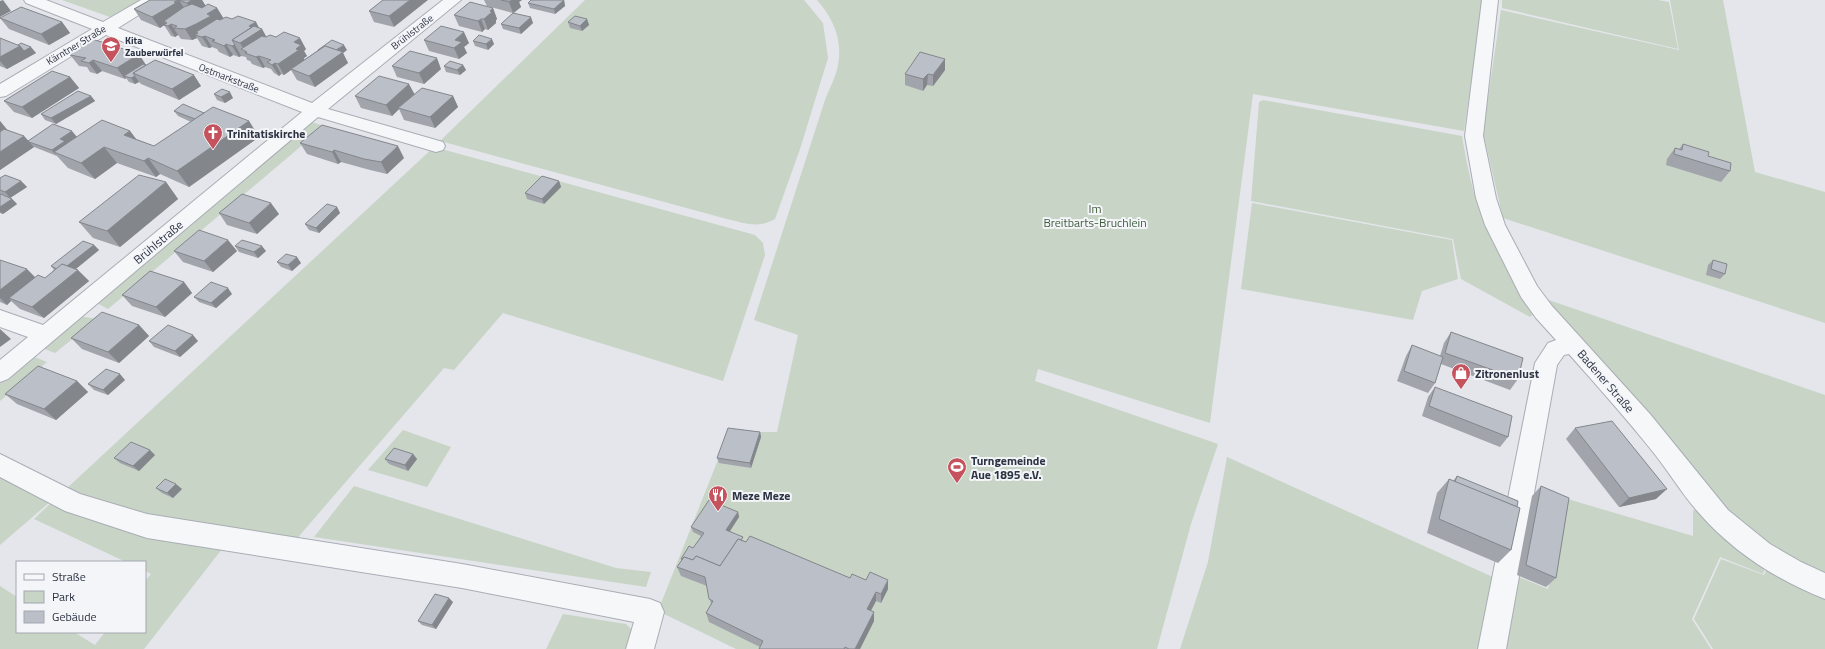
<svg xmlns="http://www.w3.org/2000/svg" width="1825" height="649" font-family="'Titillium Web',sans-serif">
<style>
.green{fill:#c8d4c5}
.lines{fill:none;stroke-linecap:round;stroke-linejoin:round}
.minor-casing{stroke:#a9adb5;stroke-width:2}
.minor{fill:#f6f7f9;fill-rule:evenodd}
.wall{fill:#a1a4ab}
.shaded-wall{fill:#83868b}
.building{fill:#bbbfc7;stroke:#83868b}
.labels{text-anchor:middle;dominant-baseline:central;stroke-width:4;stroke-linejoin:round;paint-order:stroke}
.far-street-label{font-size:10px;fill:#2c3342;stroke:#f3f5f8}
.far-poi-label{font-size:10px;font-weight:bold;fill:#2c3342;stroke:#f3f5f8;text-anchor:start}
.poi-label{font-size:12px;font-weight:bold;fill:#2c3342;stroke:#f3f5f8;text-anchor:start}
.park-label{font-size:12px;fill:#3f5d3b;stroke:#f3f5f8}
.street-label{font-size:12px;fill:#2c3342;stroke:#f3f5f8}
</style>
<rect width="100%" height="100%" fill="#e4e6eb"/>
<g class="green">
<polygon points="62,0 140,0 110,17"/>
<path d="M 585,0 L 804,0 L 823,23 L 828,58 L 800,149 L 775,219 C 757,229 745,223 727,219 L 440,141 Z"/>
<path d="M 817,0 L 1483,0 L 1464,131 L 1253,94 L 1210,423 L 1038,369 L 1035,381 L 1218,444 L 1191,524 L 1157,649 L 736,649 L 658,611 L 729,432 L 777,432 L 798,335 L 754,320 L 825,100 C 829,89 836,77 838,65 C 843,40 833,18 817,0 Z"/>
<polygon points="1502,0 1658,0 1669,2 1678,49 1502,8"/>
<polygon points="1670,0 1723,0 1755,172 1825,192 1825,323 1503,218 1483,132 1501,10 1679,50"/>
<path d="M 1263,100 L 1462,136 C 1467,165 1473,197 1485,225 C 1499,256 1516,285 1535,313 L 1530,317 L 1461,279 L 1453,239 L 1251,201 L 1259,102 Z"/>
<polygon points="311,122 325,126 108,309 95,302"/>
<polygon points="434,147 755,235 763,243 765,255 723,381 503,313 454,370 444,368 300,535 294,544 158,521 65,490"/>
<polygon points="1252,203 1452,240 1458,279 1422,291 1413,320 1241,289"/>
<polygon points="1540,297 1825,395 1825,580 1762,547 1712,499"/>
<polygon points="79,316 97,319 55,353 42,348"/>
<polygon points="32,356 47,362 0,401 0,382"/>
<polygon points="403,430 451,447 427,487 368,470"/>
<polygon points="1227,457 1495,578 1482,649 1180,649 1208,562"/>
<polygon points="0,474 51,501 0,545"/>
<polygon points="354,486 616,568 651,572 646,587 314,537"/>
<polygon points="1564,498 1693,536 1693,510 1703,510 1765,567 1763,574 1720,557 1692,619 1711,649 1499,649 1514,575 1548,589"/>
<polygon points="54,500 222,549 144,649 0,649 0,586 17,597 17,632 74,632 95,645 105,632 145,632 145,581 151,574 145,571 145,562 126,562 34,519"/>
<polygon points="1721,559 1764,575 1767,568 1825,592 1825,649 1713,649 1694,619"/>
<polygon points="563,614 626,624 632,630 631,649 546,649"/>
</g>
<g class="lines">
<g class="minor-casing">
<g id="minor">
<polygon points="24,0 46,0 103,22 141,0 160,0 158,3 118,28 312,103 443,0 461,0 328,109 443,142 445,146 443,150 436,152 318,117 8,379 0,382 0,360 28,337 0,327 0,310 43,325 302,112 106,35 6,96 0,97 0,84 92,29 26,3"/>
<path d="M 1482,0 L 1498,0 L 1483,136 L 1496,198 L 1505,225 L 1537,286 L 1552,306 L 1650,414 L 1728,510 L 1770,544 L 1801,562 L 1825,573 L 1825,599 C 1777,580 1733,552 1699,513 C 1682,494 1669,472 1653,452 C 1626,418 1597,386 1569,354 L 1564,355 L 1557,365 L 1506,649 L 1478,649 L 1535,363 L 1548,343 L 1556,340 L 1536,318 L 1521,297 L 1485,225 L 1476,198 L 1465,136 Z"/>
<polygon points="0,454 80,494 147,514 462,564 650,599 660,603 664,612 654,649 626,649 634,622 462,588 147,538 65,511 0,477"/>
</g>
</g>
<use href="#minor" class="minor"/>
</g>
<g class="wall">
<polygon points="150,0 202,0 206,6 217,8 223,18 256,22 259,28 262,29 266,37 306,49 304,51 307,56 304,58 304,60 318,50 347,50 343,53 348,63 315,87 297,80 291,70 284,75 281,74 279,76 274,73 271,69 265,67 263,68 252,64 250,61 247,60 246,57 241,56 239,57 233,55 230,57 219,52 217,49 212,47 209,48 202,46 197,38 192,40 181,39 178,35 175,37 171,36 164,25 160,28 141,20 134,9"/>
<polygon points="383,0 394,27 374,22 369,11"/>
<polygon points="484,0 522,0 519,2 521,7 514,13 533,23 521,34 503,29 501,24 513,13 487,6"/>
<polygon points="564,0 565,6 555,14 530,8 528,3"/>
<polygon points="493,8 497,19 496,20 496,23 488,30 485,29 482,32 459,26 454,15"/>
<polygon points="0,18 62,22 70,33 49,45 9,29"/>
<polygon points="587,19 589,25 582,31 570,28 568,22"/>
<polygon points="0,38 36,53 7,69 0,66"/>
<polygon points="424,40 469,43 464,47 467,53 459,59 429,51"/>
<polygon points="473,41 494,44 488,50 475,46"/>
<polygon points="67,51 146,65 201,86 179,100 141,84 139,82 135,84 129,82 126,78 125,79 102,71 97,74 90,72 87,67 79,66"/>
<polygon points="945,59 945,70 933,86 927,85 923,91 905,85 905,74"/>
<polygon points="463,65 466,70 460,75 446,72 444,66"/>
<polygon points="392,66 441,69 424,84 397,77"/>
<polygon points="70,77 79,88 32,118 14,112 4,101"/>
<polygon points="214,94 233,98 225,103 217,100"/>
<polygon points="414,94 453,96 458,107 435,128 404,120 399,109 392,116 361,108 355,96"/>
<polygon points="91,96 95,101 56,124 45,120 41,114"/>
<polygon points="174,111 204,113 249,121 259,137 189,187 160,174 156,177 117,163 95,179 68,168 57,156 34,147 0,170 0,121 8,131 24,136 28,141 77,137 67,143 67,144 130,131 136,139 154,146 191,122 178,116"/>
<polygon points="300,143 404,158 387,174 370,170 341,162 338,164 307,154"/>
<polygon points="1683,144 1708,156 1730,171 1721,182 1666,165 1667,159 1675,148 1679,149"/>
<polygon points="0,178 21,181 27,187 10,198 12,199 17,204 3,214 0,213 0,195 1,194 0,194"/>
<polygon points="559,181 561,187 544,204 527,199 525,193"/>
<polygon points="166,182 178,199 120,247 93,238 79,222"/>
<polygon points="337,207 340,213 319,233 309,230 305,224"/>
<polygon points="219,213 279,214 257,234 227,225"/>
<polygon points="94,245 99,250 76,269 89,281 44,318 20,309 11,301 7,305 0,302 0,260 35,278 45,278 54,270 51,266"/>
<polygon points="235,246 266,251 258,258 239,252"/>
<polygon points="174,251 237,251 213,272 183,262"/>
<polygon points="1713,260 1725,274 1720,279 1706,275 1708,265"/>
<polygon points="277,262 301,263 292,271 281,267"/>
<polygon points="184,282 192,293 165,317 132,306 122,295"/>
<polygon points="232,294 216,308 199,302 194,297"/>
<polygon points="139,325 149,336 119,363 82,349 71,338"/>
<polygon points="1451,332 1518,379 1510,390 1441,364 1435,383 1428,393 1397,381 1406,356 1412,345 1440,356 1444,343"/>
<polygon points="149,341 198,341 180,357 154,347"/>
<polygon points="125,380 108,395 94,390 88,384"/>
<polygon points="77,381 88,392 56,420 17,404 5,394"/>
<polygon points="1435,387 1508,437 1500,447 1422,416 1428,397"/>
<polygon points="1575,428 1656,499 1619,507 1566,439"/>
<polygon points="760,432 761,437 751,468 719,463 717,458"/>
<polygon points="413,454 417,459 408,471 389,464 385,459"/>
<polygon points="155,455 139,471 120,463 114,458"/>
<polygon points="1457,476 1517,507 1511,550 1498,563 1427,533 1437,493 1449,479 1453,481"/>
<polygon points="1541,486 1556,578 1546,587 1517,575 1532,496"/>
<polygon points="156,488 182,489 173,498 162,493"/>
<polygon points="738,512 739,517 730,531 744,541 850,578 888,589 881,603 876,601 871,611 874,612 874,621 860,649 759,649 760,647 709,622 706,613 711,604 707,586 681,576 677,567 681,561 681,559 693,548 701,536 693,532 691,527"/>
<polygon points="453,602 436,629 422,625 418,621"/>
</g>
<g class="shaded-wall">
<polygon points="3,0 11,11 0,17 0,1"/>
<polygon points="179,0 186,11 164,21 166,24 160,28 152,17"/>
<polygon points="191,0 202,0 206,7 193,14 187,3"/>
<polygon points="410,0 428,0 394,27 389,16"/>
<polygon points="512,0 522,0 519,2 521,7 513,13 509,2"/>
<polygon points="564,0 565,6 555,14 554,9"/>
<polygon points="217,8 224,19 198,33 196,32 199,36 195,35 197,38 192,40 185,29 207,14"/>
<polygon points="493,8 497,19 496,20 496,23 488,30 484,19 490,11"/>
<polygon points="531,17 533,23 521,34 519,28"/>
<polygon points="481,19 485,29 482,32 478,21"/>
<polygon points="587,19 589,25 582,31 580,26"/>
<polygon points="62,22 70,33 49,45 41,34"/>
<polygon points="256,22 260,30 262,29 271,45 247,52 245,51 240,43 249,26"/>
<polygon points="171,24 178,35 175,37 168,26"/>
<polygon points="464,32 469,43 464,47 467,53 459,59 454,48 455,40"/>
<polygon points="205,36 212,47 209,48 202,37"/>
<polygon points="300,38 306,49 304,51 307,56 304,58 305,61 291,69 291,70 284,75 278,64 294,42"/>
<polygon points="492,39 494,44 488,50 486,44"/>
<polygon points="226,44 233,55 230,57 224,46"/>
<polygon points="235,45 241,56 239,57 232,46"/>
<polygon points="344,45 347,50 343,53 348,63 315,87 309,76 332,53"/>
<polygon points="20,46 31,47 36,53 7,69 0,61 0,57"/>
<polygon points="139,54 146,65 124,76 126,78 125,79 117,68"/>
<polygon points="259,56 265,67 263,68 256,57"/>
<polygon points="437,58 441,69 424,84 419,73"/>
<polygon points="945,59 945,70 933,86 933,75"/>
<polygon points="93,60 102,71 97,74 89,63"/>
<polygon points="275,63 281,74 279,76 272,65"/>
<polygon points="463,65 466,70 460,75 457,70"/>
<polygon points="928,74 927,85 923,91 923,79"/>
<polygon points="194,75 201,86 179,100 172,89"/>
<polygon points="135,76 139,82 135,84 131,78"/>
<polygon points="70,77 79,88 32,118 22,107"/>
<polygon points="409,84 415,95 398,108 399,109 392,116 386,105"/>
<polygon points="230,92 233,98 225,103 221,97"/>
<polygon points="91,96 95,101 56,124 51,118"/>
<polygon points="453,96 458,107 435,128 430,117"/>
<polygon points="0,121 9,132 0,143"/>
<polygon points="249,121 259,137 189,187 177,171"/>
<polygon points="72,131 77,137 67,143 70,147 54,152 56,156 52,150 60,139"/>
<polygon points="130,131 142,147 124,135"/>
<polygon points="24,136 34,147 0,170 0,152"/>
<polygon points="398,146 404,158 387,174 381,162"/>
<polygon points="104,147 117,163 95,179 81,163"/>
<polygon points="334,150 341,162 338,164 332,152"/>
<polygon points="148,158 160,174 156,177 144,161"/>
<polygon points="21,181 27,187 10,198 5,192"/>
<polygon points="559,181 561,187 544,204 542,199"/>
<polygon points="166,182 178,199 120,247 107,231"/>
<polygon points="12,199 17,204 3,214 0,212 0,207"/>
<polygon points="271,203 279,214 257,234 249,223"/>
<polygon points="337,207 340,213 319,233 316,228"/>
<polygon points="228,240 237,251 213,272 204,261"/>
<polygon points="94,245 99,250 67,276 61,270"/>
<polygon points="262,246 266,251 258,258 254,252"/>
<polygon points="297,257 301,263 292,271 288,265"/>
<polygon points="27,269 38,280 9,298 11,301 7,305 0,298 0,290"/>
<polygon points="78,270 89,281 44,318 32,307"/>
<polygon points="184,282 192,293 165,317 156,307"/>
<polygon points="228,288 232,294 216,308 211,303"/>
<polygon points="139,325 149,336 119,363 108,352"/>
<polygon points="0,329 11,339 0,347"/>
<polygon points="193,335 198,341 180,357 175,351"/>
<polygon points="120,374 125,380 108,395 103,390"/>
<polygon points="77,381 88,392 56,420 44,409"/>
<polygon points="760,432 761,437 751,468 750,463"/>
<polygon points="150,450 155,455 139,471 133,466"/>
<polygon points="413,454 417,459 408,471 405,465"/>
<polygon points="176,484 182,489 173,498 167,493"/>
<polygon points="1667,489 1656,499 1619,507 1629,498"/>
<polygon points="738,512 739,517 728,534 726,530"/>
<polygon points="888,580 888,589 881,603 881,594"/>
<polygon points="876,592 876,601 867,617 867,609"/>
<polygon points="449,598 453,602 436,629 432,625"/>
<polygon points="874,612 874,621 860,649 855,649"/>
</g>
<g class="building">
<polygon points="150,0 178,0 174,2 176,3 152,17 134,9"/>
<polygon points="179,0 192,0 187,3"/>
<polygon points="383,0 410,0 389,16 369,11"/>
<polygon points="501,0 512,0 509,2"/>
<polygon points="531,0 564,0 554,9 528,3"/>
<polygon points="470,2 493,8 490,11 492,12 484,19 481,19 478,21 454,15"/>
<polygon points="192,4 202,8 208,4 217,8 207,14 211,16 196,24 185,29 174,28 177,26 171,24 168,26 164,25 167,23 164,21 184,7"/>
<polygon points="21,7 62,22 41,34 0,18"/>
<polygon points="513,13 531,17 519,28 501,24"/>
<polygon points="238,16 256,22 249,26 252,27 232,40 235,45 232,46 226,44 224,46 212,41 215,40 205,36 202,37 195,35 198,33 196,32 217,19 220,20 226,17 232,19"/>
<polygon points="575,16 587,19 580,26 568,22"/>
<polygon points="254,26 262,29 240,43 232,40"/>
<polygon points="441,26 464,32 455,40 462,42 454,48 424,40"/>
<polygon points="284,32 300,38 294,42 301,45 296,49 299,50 278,64 275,63 272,65 267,62 271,60 259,56 256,57 245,53 247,52 241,49 262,36 266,37 270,35 276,37"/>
<polygon points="479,35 492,39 486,44 473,41"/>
<polygon points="0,38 20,46 0,57"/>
<polygon points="89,38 139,54 117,68 93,60 89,63 81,61 86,58 70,55 73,53 67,51"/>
<polygon points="332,40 344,45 336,50 325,46 319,50 318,50"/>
<polygon points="21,43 31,47 24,51 20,46 18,45"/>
<polygon points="325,46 343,52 309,76 291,69"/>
<polygon points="410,51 437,58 419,73 392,66"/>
<polygon points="920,52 945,59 933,75 928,74 923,79 905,74"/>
<polygon points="155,60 194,75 172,89 133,73"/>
<polygon points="450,61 463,65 457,70 444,66"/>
<polygon points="143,64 146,65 133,73 135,76 131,78 124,76"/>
<polygon points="52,71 70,77 22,107 4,101"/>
<polygon points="379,76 409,84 386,105 355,96"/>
<polygon points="422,88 453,96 430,117 398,108"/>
<polygon points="222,89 230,92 221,97 214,94"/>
<polygon points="78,91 91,96 51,118 41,114"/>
<polygon points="183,104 204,113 195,119 174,111"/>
<polygon points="213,107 249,121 177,171 148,158 144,161 104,147 81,163 54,152 102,120 130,131 124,135 154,146"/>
<polygon points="53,124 72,131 60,139 65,141 52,150 29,142 28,141"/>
<polygon points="322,125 398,146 381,162 364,159 334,150 332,152 300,143"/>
<polygon points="4,129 24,136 0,152 0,132"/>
<polygon points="1683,144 1709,152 1708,156 1731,163 1730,171 1674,154 1675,148 1682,150"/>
<polygon points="5,175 21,181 5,192 0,190 0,178"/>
<polygon points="139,175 166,182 107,231 79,222"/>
<polygon points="542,176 559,181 542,199 525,193"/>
<polygon points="1,194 12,199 0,207 0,195"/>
<polygon points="242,194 271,203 249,223 219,213"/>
<polygon points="327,204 337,207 316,228 305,224"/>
<polygon points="199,230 228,240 204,261 174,251"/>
<polygon points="242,240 262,246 254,252 235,246"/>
<polygon points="83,241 94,245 67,266 62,264 57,269 51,266"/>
<polygon points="286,254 297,257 288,265 277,262"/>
<polygon points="0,260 27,269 0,290"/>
<polygon points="1713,260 1727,264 1725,274 1711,269"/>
<polygon points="62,264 78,270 32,307 9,298 38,275 45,278"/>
<polygon points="150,271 184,282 156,307 122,295"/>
<polygon points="211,282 228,288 211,303 194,297"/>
<polygon points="102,312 139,325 108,352 71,338"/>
<polygon points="168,325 193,335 175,351 149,341"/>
<polygon points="1451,332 1523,358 1518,379 1445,353"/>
<polygon points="1412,345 1443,357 1435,383 1404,371"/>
<polygon points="38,366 77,381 44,409 5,394"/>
<polygon points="106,369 120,374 103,390 88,384"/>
<polygon points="1435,387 1512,416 1508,437 1429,406"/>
<polygon points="1612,421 1667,489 1629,498 1575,428"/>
<polygon points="728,428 760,432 750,463 717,458"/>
<polygon points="131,442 150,450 133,466 114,458"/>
<polygon points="394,448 413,454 405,465 385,459"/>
<polygon points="1457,476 1518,501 1517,507 1455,482"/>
<polygon points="165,479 176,484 167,493 156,488"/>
<polygon points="1449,479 1520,508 1511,550 1439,519"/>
<polygon points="1541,486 1569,498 1556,578 1526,565"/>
<polygon points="709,500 738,512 726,530 743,537 741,540 738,539 720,566 696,556 693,560 684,557 682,559 681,559 689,546 693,548 704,533 691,527"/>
<polygon points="750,536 850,578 852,574 866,580 870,572 888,580 881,594 876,592 867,609 874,612 855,649 849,649 845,647 844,649 759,649 763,641 706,613 713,601 709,599 705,577 677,567 684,557 693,560 696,556 720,566 738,539 746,542"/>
<polygon points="435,594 449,598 432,625 418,621"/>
</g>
<defs>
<g id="school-pin" transform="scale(1)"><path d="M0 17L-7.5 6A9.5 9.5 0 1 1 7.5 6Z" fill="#c5535d" stroke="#f3f5f8"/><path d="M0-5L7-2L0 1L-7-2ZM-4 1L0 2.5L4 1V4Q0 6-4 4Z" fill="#fff"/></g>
<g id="church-pin" transform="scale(1)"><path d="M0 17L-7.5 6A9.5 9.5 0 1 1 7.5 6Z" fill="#c5535d" stroke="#f3f5f8"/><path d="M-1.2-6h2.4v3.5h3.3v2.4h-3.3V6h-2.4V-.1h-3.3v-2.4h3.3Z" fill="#fff"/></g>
<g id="shop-pin" transform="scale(1)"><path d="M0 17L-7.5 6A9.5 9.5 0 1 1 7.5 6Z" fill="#c5535d" stroke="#f3f5f8"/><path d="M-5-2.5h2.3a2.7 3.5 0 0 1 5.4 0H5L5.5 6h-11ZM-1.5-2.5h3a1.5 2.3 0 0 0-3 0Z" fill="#fff"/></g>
<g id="stadium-pin" transform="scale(1)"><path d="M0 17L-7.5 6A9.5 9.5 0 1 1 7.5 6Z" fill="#c5535d" stroke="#f3f5f8"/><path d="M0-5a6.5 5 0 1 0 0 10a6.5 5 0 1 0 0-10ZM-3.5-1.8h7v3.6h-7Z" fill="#fff"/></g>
<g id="restaurant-pin" transform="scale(1)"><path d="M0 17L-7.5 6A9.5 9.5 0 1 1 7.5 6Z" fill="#c5535d" stroke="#f3f5f8"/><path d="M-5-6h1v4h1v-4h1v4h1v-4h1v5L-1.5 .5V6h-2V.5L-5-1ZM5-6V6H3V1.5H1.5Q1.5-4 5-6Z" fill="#fff"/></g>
</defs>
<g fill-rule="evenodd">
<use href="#school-pin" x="111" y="46"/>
<use href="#church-pin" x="213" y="133"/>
<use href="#shop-pin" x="1461" y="373"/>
<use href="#stadium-pin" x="957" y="467"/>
<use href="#restaurant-pin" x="718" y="495"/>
</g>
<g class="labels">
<g class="far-street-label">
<text transform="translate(412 32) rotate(-38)">Brühlstraße</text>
<text transform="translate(76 45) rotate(-31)">Kärntner Straße</text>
<text transform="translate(229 78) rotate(21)">Ostmarkstraße</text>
</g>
<g class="far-poi-label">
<text x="125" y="40">Kita<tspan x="125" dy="12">Zauberwürfel</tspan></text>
</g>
<g class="poi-label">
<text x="227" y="133">Trinitatiskirche</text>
<text x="1475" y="373">Zitronenlust</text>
<text x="971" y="460">Turngemeinde<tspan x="971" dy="14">Aue 1895 e.V.</tspan></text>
<text x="732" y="495">Meze Meze</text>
</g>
<g class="park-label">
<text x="1095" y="208">Im<tspan x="1095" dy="14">Breitbarts-Bruchlein</tspan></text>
</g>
<g class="street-label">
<text transform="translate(158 242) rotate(-40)">Brühlstraße</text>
<text transform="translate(1606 381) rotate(49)">Badener Straße</text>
</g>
</g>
<rect x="16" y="561" width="130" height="72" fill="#f3f5f8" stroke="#a3a7af"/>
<rect x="24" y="574" width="20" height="6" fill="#f6f7f9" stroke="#a3a7af"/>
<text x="52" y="581" font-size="12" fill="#2c3342">Straße</text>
<rect x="24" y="591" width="20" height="12" fill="#c8d4c5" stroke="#a3a7af"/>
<text x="52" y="601" font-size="12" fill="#2c3342">Park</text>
<rect x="24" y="611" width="20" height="12" fill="#bbbfc7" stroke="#a3a7af"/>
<text x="52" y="621" font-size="12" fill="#2c3342">Gebäude</text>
</svg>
